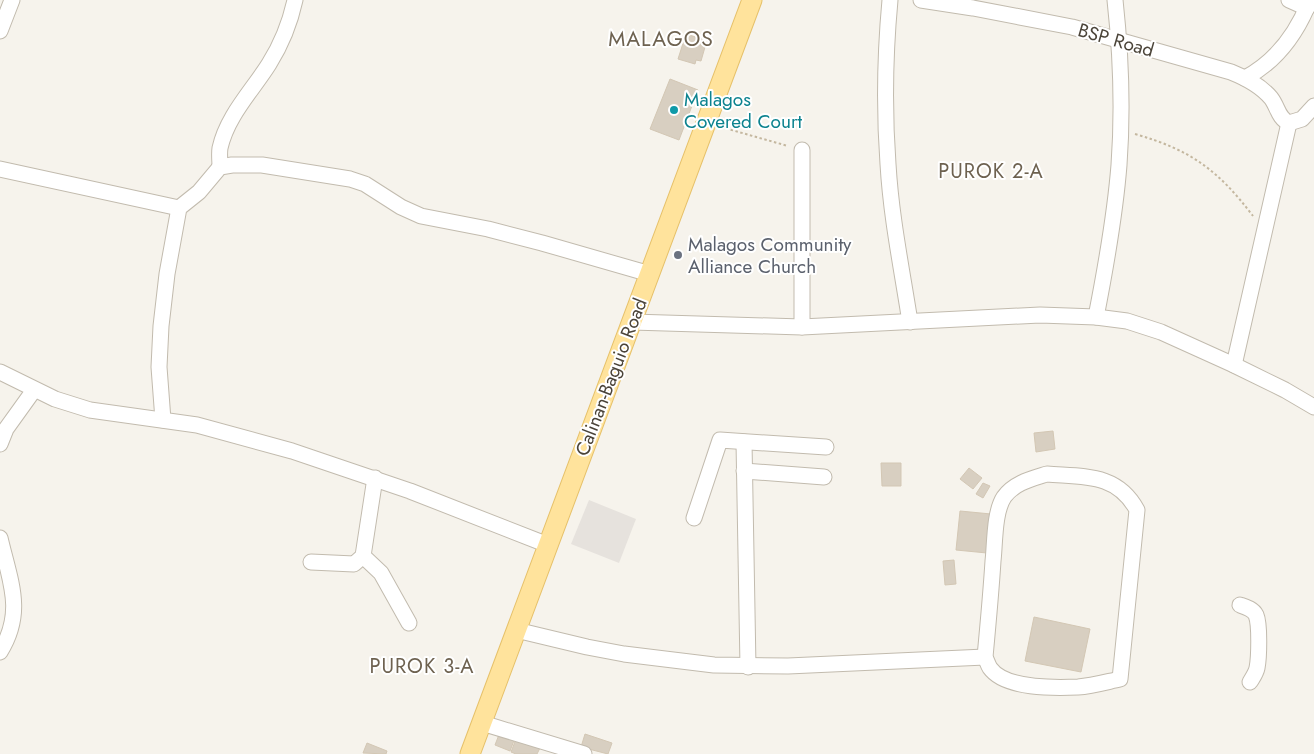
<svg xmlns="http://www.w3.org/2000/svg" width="1314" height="754" font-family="Jost,sans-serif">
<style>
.industrial{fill:#e6e2dd}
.building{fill:#d8cfc1;stroke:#d3c7b4}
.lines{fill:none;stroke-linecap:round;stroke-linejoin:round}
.minor-casing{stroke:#c2bbae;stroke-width:17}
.major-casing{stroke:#e6c16a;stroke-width:21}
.path{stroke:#c4b79f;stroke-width:2;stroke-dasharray:2.5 2.5;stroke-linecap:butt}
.minor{stroke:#fff;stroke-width:15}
.major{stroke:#ffe39c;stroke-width:19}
.culture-dot{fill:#0f9aa8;stroke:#fff;stroke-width:2}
.worship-dot{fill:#6b7280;stroke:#fff;stroke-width:2}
.labels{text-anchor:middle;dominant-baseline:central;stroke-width:4;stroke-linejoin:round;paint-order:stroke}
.street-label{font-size:19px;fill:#4b4439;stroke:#fff}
.culture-label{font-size:19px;fill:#0d838f;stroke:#fff;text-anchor:start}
.worship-label{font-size:19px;fill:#5b616d;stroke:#fff;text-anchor:start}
.neighbourhood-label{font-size:20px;letter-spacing:1px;fill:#6e6250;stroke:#fff}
.quarter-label{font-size:21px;letter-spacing:1px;fill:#6e6250;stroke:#fff}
</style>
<rect width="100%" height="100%" fill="#f6f3ec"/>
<polygon class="industrial" points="589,500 636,519 619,563 571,544"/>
<g class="building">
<polygon points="686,34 702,39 701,45 705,47 701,61 696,60 695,64 678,59"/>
<polygon points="670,79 698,90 679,140 650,129"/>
<polygon points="1053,431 1055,449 1036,452 1034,433"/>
<polygon points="881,463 901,463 901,486 882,486"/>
<polygon points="969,468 982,478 973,489 960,479"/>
<polygon points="983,483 990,486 983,498 976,494"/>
<polygon points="960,511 991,514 987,553 956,550"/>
<polygon points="954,560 956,584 945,585 943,561"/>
<polygon points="1034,617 1090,629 1081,672 1025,661"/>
<polygon points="500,732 515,738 510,751 495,745"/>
<polygon points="585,734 612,743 608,754 581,747"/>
<polygon points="516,739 540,748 537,754 516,754 511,752"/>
<polygon points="367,743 387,751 386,754 363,753"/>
</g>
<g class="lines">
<g class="minor-casing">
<g id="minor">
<path d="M 890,0 C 885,54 884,109 888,164 C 891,217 902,270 910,322"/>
<path d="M 921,0 L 973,8 L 1072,27 L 1231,72 C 1246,78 1261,86 1271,98 C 1278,107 1278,118 1289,123"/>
<polyline points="1289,0 1307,8"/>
<polyline points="0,31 12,0"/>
<path d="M 1245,78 C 1277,61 1297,33 1310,0"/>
<polyline points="1289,123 1302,119 1314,106"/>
<path d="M 220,167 C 220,161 219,154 220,148 C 227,116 252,91 269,64 C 281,45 290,23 295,0"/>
<polyline points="0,169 179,208"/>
<path d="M 1096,317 C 1106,266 1115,216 1119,165 C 1123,110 1121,55 1115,0"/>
<polyline points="632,322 802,327 1040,315 1096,317 1127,321 1161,332 1234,365 1285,390 1314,407"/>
<polyline points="802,327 802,150"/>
<polyline points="1234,365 1289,123"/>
<polyline points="0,372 55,399 90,410 197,425 292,451 410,491 548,545"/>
<polyline points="163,420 159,367 161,326 167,274 179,208 199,192 220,167 232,165 262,165 350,179 365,184 401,207 421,216 488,229 542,243 650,274"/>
<polyline points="744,442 748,667"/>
<polyline points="0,444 6,429 34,390"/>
<polyline points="744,471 824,477"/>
<path d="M 1047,474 C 1084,477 1117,473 1137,510 L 1120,679 C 1106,682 1092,686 1078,687 C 1054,688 1005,689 990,668 C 988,665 987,661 985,657 C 988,625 991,593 993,561 C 995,544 994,512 1004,497 C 1014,483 1031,479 1047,474 Z"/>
<polyline points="694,518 720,440 826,447"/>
<path d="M 0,538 C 10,581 25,612 0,652"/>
<polyline points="363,556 381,573 409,623"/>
<polyline points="311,562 354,564 363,556 375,478"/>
<path d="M 1240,605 C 1246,607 1253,609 1256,615 C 1260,624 1259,658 1257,668 C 1256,673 1253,677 1250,682"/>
<polyline points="516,630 587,647 624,654 714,665 788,666 985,657"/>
<polyline points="482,723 584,754"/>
</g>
</g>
<g class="major-casing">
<polyline id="major" points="470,754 752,0"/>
</g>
<g class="path">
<polyline points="721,127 788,146"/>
<path d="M 1135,134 C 1191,150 1218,170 1253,216"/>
</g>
<use href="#minor" class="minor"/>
<use href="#major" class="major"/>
</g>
<circle class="culture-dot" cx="674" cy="110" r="5"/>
<circle class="worship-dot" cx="678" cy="255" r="5"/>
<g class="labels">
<g class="street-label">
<text transform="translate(1116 40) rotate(16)">BSP Road</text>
<text transform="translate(611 377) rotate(-69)">Calinan-Baguio Road</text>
</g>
<g class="culture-label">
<text x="684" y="99">Malagos<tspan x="684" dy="22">Covered Court</tspan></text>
</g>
<g class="worship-label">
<text x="688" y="244">Malagos Community<tspan x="688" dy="22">Alliance Church</tspan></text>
</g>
<g class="neighbourhood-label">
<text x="991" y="171">PUROK 2-A</text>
<text x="422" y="666">PUROK 3-A</text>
</g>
<g class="quarter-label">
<text x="661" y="39">MALAGOS</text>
</g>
</g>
</svg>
